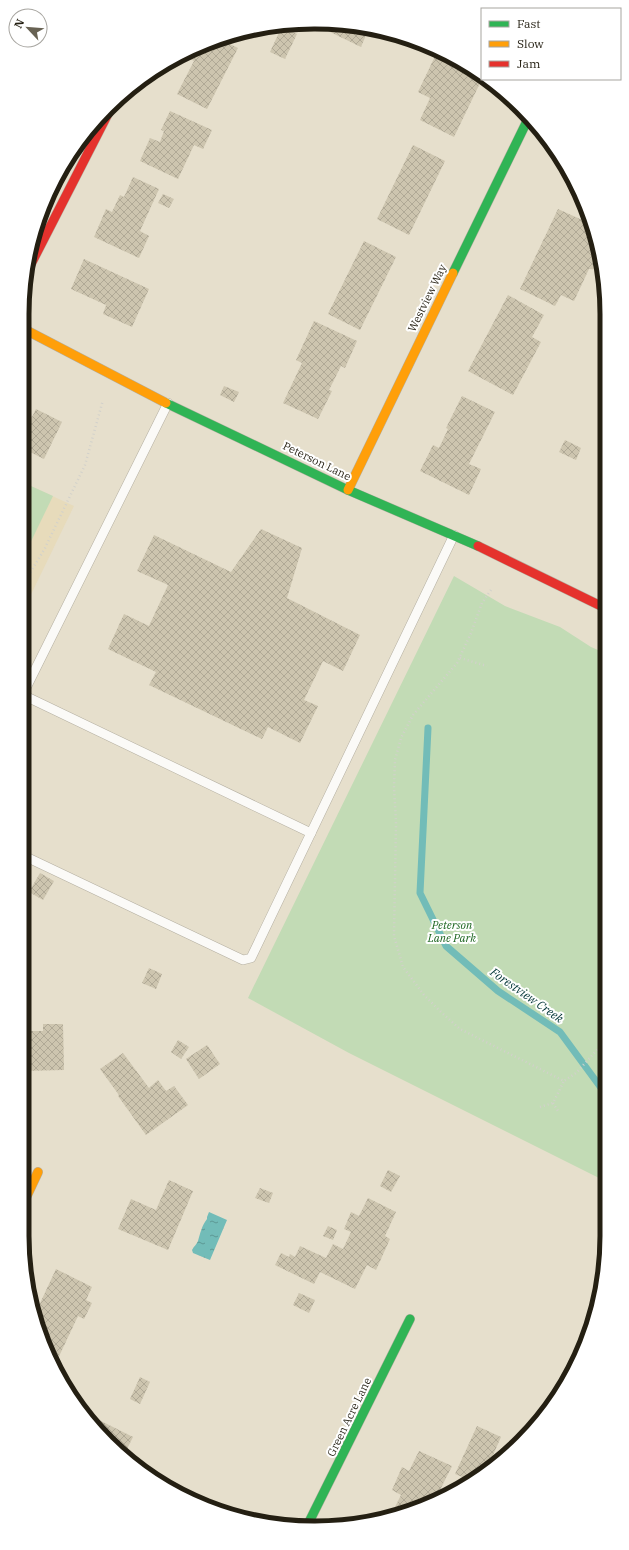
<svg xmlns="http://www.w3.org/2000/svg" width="629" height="1550" font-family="'IBM Plex Serif',serif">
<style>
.built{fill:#e7dbbb}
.park{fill:#c2dbb5}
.water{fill:url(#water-ripples)}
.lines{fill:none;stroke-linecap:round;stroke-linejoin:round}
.stream{stroke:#72bcb8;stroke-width:7}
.building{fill:url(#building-cross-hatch)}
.lane-casing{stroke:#b4afa1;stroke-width:10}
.fast-casing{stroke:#b4afa1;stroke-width:10}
.slow-casing{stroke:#b4afa1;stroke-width:10}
.jam-casing{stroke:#b4afa1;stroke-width:10}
.path{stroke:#d2d1cb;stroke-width:2.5;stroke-dasharray:1 3;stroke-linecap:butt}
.lane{stroke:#fbfaf7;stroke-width:9}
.fast{stroke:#30b455;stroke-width:9}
.slow{stroke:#ff9f0a;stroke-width:9}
.jam{stroke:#e5322d;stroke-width:9}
.labels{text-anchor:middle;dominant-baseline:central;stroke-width:4;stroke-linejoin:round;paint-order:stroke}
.street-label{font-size:11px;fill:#241f12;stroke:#fff}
.park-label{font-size:11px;font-style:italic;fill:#19631d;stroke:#fff}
.water-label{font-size:12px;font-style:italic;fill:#003436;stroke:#fff}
.rim{fill:none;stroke:#241f12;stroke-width:5}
</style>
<defs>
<pattern id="water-ripples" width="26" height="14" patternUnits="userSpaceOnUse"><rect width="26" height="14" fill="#72bcb8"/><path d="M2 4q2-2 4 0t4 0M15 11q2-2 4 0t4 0" fill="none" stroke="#5d9894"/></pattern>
<pattern id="building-cross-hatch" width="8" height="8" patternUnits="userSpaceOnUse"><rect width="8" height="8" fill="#cdc5af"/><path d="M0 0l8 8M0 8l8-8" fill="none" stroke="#b0a996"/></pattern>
</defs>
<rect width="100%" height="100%" fill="#e6dfcc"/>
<polygon class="built" points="22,482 74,506 22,613"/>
<g class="park">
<polygon points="22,482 53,496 22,560"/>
<polygon points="454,576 505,606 560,627 591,647 605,653 607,1182 349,1053 248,998"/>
</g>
<path class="water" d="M 209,1212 L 227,1220 L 210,1260 L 193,1253 L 192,1250 C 194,1246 197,1244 198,1241 C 200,1234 202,1225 207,1219 L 207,1217 Z"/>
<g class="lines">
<polyline class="stream" points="428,728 420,893 446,946 498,991 560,1032 607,1096"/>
</g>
<g class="building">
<polygon points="331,24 352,24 369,28 361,47 328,31"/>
<polygon points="282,26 297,34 285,59 270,52"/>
<polygon points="220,39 238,48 207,109 177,94 194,61 186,57 189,51"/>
<polygon points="437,52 477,71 482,76 482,79 454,137 420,120 430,98 418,92"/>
<polygon points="170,111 212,130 203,149 194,145 178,179 140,161 150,138 160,142 164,131 161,130"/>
<polygon points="413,145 445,161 409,235 377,219"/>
<polygon points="133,177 159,189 140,231 149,236 139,258 94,237 106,209 112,212 120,195 124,197"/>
<polygon points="163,194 174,199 169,208 158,203"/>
<polygon points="558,209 591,224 602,267 601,270 589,269 574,301 561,295 555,306 520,289"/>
<polygon points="364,241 396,257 360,330 328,314"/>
<polygon points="84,259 149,289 132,327 103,314 106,305 71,289"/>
<polygon points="508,295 544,315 532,337 541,342 513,395 468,371"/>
<polygon points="314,321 357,341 345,368 341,366 329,390 332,391 318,419 283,403 302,363 296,360"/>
<polygon points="224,386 239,392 234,402 220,395"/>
<polygon points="462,396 495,412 469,464 481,469 469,495 420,471 433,445 439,448 448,429 446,428"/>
<polygon points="36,409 62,422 44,459 22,448 22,412 32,417"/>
<polygon points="565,440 581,448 576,460 559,452"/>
<polygon points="261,529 302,548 287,598 360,635 343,671 323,661 304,700 318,706 300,743 268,727 262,739 149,685 156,672 108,649 124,614 149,626 168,585 137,571 154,535 231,572"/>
<polygon points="40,873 54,881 43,900 29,892"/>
<polygon points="149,968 162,974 156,989 142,983"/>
<polygon points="43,1024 63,1024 64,1070 22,1071 22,1043 29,1043 29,1031 43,1031"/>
<polygon points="178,1040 189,1047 181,1059 171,1052"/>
<polygon points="207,1045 220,1064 199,1079 186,1059"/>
<polygon points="123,1053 149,1088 158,1080 166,1091 174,1086 188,1105 146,1135 118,1096 119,1095 100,1069"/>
<polygon points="388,1170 400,1176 391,1192 380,1186"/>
<polygon points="169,1180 193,1191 168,1250 118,1229 131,1199 156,1210"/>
<polygon points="260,1188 273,1193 269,1203 255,1198"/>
<polygon points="368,1198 396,1212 385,1236 390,1239 376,1270 367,1265 355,1289 320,1272 314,1284 275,1265 281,1253 289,1257 290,1254 295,1257 300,1246 326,1258 333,1244 343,1249 351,1232 344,1229 351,1212 359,1216"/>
<polygon points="328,1226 337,1230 333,1240 323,1236"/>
<polygon points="56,1269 92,1287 86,1300 92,1303 84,1319 78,1316 54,1367 39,1333 43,1326 37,1323 35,1314"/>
<polygon points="299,1293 315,1300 309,1313 293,1305"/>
<polygon points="140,1377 150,1382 140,1404 130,1399"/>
<polygon points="97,1419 133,1437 125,1453 94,1428 94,1427"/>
<polygon points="477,1426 501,1437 486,1471 472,1481 455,1474"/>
<polygon points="419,1451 452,1466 436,1498 391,1515 401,1495 392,1490 402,1467 409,1471"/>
</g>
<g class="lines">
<g class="lane-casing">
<g id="lane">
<polyline points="23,695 311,833"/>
<polyline points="22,696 168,403"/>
<polyline points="22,855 243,960 251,958 454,535"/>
</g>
</g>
<g class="fast-casing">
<g id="fast">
<polyline points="453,273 529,117"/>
<polyline points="166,403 348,490 478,546"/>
<polyline points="308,1524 410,1319"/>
</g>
</g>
<g class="slow-casing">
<g id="slow">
<polyline points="22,328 166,403"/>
<polyline points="348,490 453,273"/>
<polyline points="22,1206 38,1172"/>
</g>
</g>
<g class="jam-casing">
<g id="jam">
<polyline points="30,266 112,106"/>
<polyline points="478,546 605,608"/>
</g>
</g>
<g class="path">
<polyline points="22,586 44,550 85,465 103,400"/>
<polyline points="491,590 482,603 471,633 457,663 413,715 401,738 395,760 394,787 396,822 394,936 403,967 424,995 442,1013 460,1029 564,1081 576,1073 606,1040"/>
<polyline points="460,658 487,666"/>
<polyline points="553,1103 558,1111"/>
<polyline points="540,1107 553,1103 564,1081"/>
</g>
<use href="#lane" class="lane"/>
<use href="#fast" class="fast"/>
<use href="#slow" class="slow"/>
<use href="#jam" class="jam"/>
</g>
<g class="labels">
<g class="street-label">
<text transform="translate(427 298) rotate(-64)">Westview Way</text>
<text transform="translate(317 461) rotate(26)">Peterson Lane</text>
<text transform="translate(349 1417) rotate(-64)">Green Acre Lane</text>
</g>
<g class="park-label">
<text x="452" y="925">Peterson<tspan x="452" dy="13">Lane Park</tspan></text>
</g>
<g class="water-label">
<text transform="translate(527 995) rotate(35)">Forestview Creek</text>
</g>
</g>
<path d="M0 0H629V1550H0ZM314 29H315A285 285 0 0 1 600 314V1236A285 285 0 0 1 315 1521H314A285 285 0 0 1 29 1236V314A285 285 0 0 1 314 29Z" fill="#fff" fill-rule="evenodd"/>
<path class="rim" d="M314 29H315A285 285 0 0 1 600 314V1236A285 285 0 0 1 315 1521H314A285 285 0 0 1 29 1236V314A285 285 0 0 1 314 29Z"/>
<rect x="481" y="8" width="140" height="72" fill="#ffffff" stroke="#a7a5a0"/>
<rect x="489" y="21" width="20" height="6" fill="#30b455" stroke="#a7a5a0"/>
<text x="517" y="28" font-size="12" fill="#241f12">Fast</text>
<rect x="489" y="41" width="20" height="6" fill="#ff9f0a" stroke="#a7a5a0"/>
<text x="517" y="48" font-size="12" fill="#241f12">Slow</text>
<rect x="489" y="61" width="20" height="6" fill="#e5322d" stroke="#a7a5a0"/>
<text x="517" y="68" font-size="12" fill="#241f12">Jam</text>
<g transform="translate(28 28) rotate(296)"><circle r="19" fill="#ffffff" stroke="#a7a5a0"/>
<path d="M0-3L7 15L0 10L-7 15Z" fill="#686253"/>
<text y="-6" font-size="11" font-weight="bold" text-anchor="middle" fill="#241f12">N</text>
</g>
</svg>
